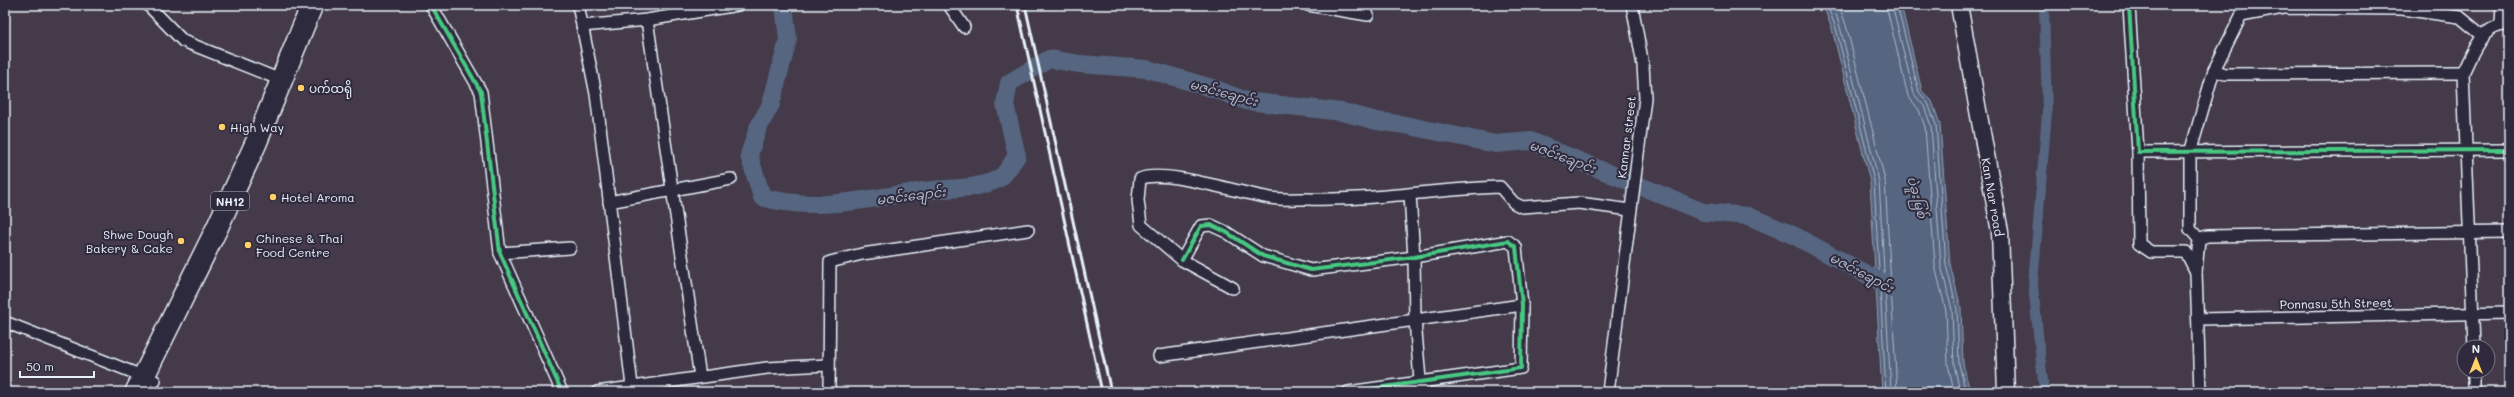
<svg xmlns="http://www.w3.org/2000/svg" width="2514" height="397" font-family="Mali,'Noto Sans Myanmar',sans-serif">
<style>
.water{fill:#566580;stroke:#909db0}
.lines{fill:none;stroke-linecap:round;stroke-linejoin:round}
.shore{stroke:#aeb9c8;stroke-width:1}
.canal{stroke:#566580;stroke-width:10}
.river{stroke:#566580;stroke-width:18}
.street-casing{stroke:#e8f1f8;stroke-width:14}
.secondary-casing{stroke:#e8f1f8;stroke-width:19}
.highway-casing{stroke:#e8f1f8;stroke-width:24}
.street{stroke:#2f2a3d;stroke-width:11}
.secondary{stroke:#2f2a3d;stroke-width:16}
.highway{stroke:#2f2a3d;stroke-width:21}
.rail{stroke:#e8f1f8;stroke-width:3}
.cycleway-casing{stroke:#2f2a3d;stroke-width:6}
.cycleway{stroke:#46c982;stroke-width:4}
.poi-dot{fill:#ffd166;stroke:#2f2a3d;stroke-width:1.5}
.labels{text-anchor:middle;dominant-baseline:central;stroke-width:4;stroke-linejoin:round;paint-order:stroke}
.shield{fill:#2f2a3d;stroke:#b0b5c0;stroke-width:1}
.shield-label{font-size:11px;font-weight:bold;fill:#e8f1f8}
.poi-label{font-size:12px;fill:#e8f1f8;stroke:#2f2a3d;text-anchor:start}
.street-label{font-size:12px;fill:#e8f1f8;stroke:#2f2a3d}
.water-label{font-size:13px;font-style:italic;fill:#aeb9c8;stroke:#2f2a3d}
</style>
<rect width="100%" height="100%" fill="#443a49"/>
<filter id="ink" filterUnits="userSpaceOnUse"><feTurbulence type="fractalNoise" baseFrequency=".025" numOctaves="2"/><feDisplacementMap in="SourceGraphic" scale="8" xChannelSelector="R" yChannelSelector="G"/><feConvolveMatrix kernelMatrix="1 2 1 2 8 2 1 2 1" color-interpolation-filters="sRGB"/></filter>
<g filter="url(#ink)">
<polygon class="water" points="1823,5 1901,5 1922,91 1932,101 1940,124 1950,264 1961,308 1963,363 1970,392 1882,392 1870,182 1832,29"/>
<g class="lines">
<g class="shore">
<polyline points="1827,5 1836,28 1874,181 1886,392"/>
<polyline points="1833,5 1840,27 1879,181 1891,392"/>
<polyline points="1839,5 1846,25 1885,180 1897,392"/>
<polyline points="1886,5 1908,96 1919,110 1925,127 1935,266 1946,311 1948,364 1954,392"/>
<polyline points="1892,5 1914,94 1924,106 1931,126 1941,265 1952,310 1954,364 1960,392"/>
<polyline points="1897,5 1919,92 1928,103 1936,125 1946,265 1957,309 1959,364 1966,392"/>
</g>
<polyline class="canal" points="2044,392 2033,284 2047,112 2044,5"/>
<path class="river" d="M 784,5 L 788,40 L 771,104 L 758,128 L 749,155 L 762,197 C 820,214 874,196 932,190 C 953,188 979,189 998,179 C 1005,176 1012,162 1017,156 L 1005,104 L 1009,83 L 1049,59 L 1080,64 L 1147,69 L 1215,89 L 1246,101 L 1342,112 L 1377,121 L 1405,125 L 1495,144 L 1531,141 L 1703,212 L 1748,216 L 1793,235 L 1896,290"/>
<g class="street-casing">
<g id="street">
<polyline points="148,5 183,41 286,82"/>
<polyline points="431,5 481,92 500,253 562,392"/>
<polyline points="578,5 596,94 632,386"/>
<polyline points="949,5 964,27"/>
<polyline points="1308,5 1368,15"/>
<polyline points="2129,5 2138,152 2509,150"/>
<polyline points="647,20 700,377"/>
<polyline points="2501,24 2502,5"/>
<polyline points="582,26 647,20 738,5"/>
<polyline points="2214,70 2225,74 2463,73"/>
<polyline points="2138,152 2139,244 2151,252 2186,252 2196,272 2200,392"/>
<polyline points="1410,195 1414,257 1415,320 1421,392"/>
<polyline points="609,202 731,179"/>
<polyline points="2199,239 2190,229 2190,153 2214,70 2241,16 2283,8 2401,9 2460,17 2482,35"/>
<polyline points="500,253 570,248"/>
<polyline points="1182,260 1201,226 1211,225 1226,232 1263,256 1311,270 1414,257 1508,241 1516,247 1522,305 1521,368 1348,392"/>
<polyline points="2196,272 2199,239 2207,236 2509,232"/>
<path d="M 1233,288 L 1182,260 L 1141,225 L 1138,200 L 1140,179 C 1162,168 1243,194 1270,198 C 1282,200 1295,199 1307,199 C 1372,201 1435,189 1500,187 L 1514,203 L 1522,207 L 1579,203 L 1630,210"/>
<polyline points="2198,319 2509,313"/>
<polyline points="5,322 155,381"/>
<path d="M 2474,347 L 2463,73 C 2473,53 2482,23 2509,25"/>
<polyline points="1159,356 1522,305"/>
<polyline points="2474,371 2474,392"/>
<polyline points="597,392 767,368 828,365"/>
<polyline points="829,392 830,262 862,254 1028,230"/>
<polyline points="1608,392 1645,98 1643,65 1632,5"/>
</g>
</g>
<g class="secondary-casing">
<polyline id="secondary" points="1959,5 2000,232 2006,392"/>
</g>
<g class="highway-casing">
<polyline id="highway" points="136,392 217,228 256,143 312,5"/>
</g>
<use href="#street" class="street"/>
<use href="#secondary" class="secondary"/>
<use href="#highway" class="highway"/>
<g class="rail">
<polyline points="1017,5 1102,392"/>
<polyline points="1025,5 1111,392"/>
</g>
<g class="cycleway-casing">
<g id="cycleway">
<polyline points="431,5 481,92 500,253 562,392"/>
<polyline points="2129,5 2138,152 2509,150"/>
<polyline points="1182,260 1201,226 1211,225 1226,232 1263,256 1311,270 1414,257 1508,241 1516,247 1522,305 1521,368 1348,392"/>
</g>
</g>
<use href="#cycleway" class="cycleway"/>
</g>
</g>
<g class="poi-dot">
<circle cx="301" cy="88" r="4"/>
<circle cx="222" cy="127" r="4"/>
<circle cx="273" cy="197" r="4"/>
<circle cx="181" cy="241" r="4"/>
<circle cx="248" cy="245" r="4"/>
</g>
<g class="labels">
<rect class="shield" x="211" y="192" width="38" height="18" rx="3"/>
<g class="shield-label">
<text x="230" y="201">NH12</text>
</g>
<g class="poi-label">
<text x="309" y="88">ပက်ထရို</text>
<text x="230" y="127">High Way</text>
<text x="281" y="197">Hotel Aroma</text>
<text x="173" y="234" text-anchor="end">Shwe Dough<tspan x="173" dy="14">Bakery &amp; Cake</tspan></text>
<text x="256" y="238">Chinese &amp; Thai<tspan x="256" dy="14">Food Centre</tspan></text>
</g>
<g class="street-label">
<text transform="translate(1626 137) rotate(-83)">Kannar street</text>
<text transform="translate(1993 197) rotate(80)">Kan Nar road</text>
<text transform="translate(2336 303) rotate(-1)">Ponnasu 5th Street</text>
</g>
<g class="water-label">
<text transform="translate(1224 92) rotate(15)">မဇင်းချောင်း</text>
<text transform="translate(1563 156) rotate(21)">မဇင်းချောင်း</text>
<text transform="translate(911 195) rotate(-7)">မဇင်းချောင်း</text>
<text transform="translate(1918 197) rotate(75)">ပဲခူးမြစ်</text>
<text transform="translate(1862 272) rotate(28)">မဇင်းချောင်း</text>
</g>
</g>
<rect width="2514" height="397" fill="none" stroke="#2f2a3d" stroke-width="20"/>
<rect x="10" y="10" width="2494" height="377" fill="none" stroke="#e8f1f8" stroke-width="1.5" filter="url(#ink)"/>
<g transform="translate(2476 359)"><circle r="19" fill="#2f2a3d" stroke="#797a88"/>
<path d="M0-3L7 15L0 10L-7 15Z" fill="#ffd166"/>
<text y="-6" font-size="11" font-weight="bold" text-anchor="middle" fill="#e8f1f8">N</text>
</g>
<path d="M20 371v6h74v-6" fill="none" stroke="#e8f1f8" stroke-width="2"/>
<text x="26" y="371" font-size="12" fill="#e8f1f8" stroke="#2f2a3d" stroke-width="3" paint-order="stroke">50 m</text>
</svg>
